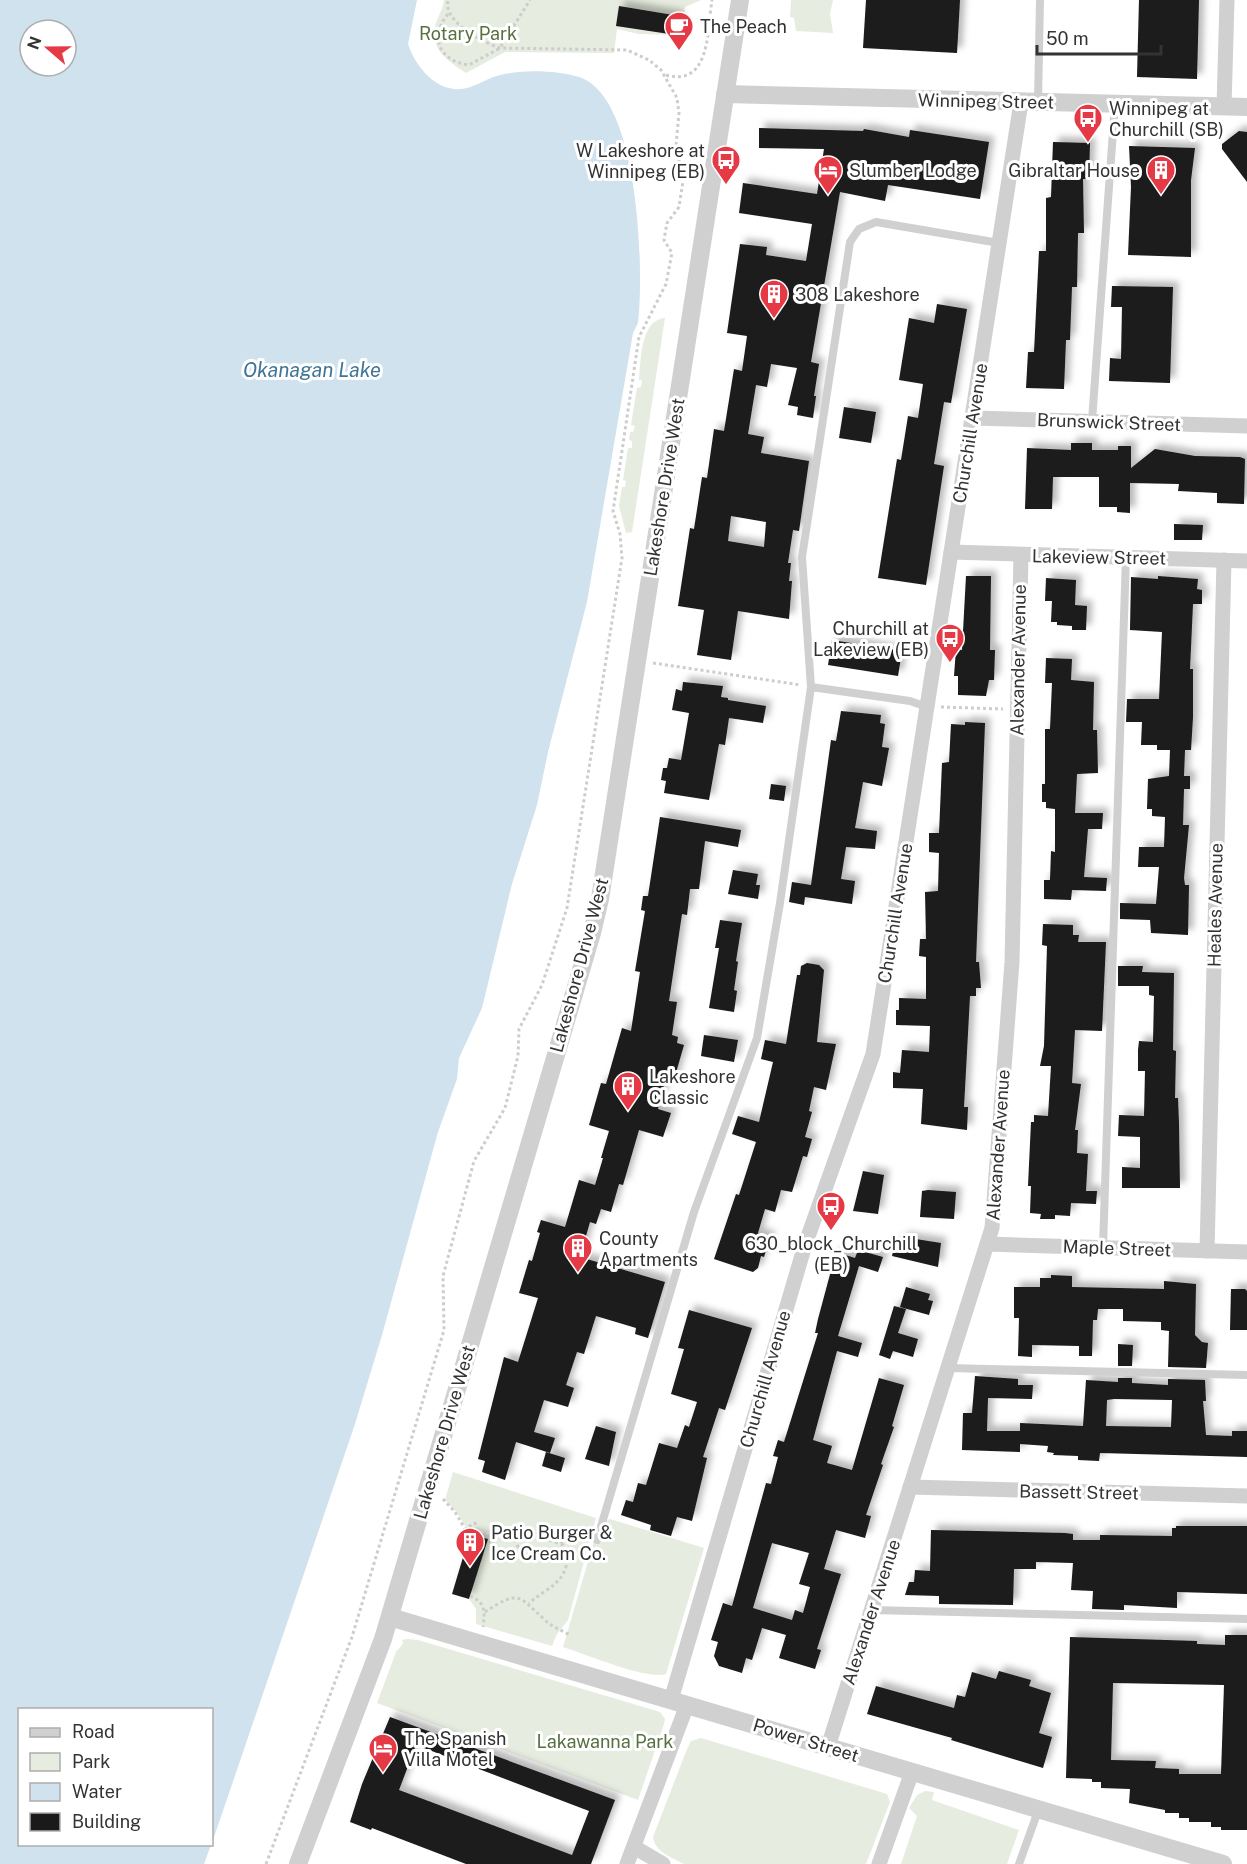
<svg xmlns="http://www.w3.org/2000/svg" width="1247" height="1864" font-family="'Public Sans',sans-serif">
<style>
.green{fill:#e6ecdf}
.water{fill:#cfe2ee;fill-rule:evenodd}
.building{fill:#1a1a1a;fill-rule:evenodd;filter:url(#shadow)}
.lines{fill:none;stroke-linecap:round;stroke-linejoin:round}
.path{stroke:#cdcdcd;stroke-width:3;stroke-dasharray:3 3;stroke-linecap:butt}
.service{stroke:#d0d0d0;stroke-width:8}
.minor{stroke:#d0d0d0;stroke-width:15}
.tertiary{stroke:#d0d0d0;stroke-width:18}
.labels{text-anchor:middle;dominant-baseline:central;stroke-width:6;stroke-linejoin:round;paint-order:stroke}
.poi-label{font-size:18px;fill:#333;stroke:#fff;text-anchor:start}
.park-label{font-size:18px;fill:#56703f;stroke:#fff}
.street-label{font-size:18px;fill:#333;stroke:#fff}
.water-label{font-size:20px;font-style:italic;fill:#3f7597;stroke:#fff}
</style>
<defs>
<filter id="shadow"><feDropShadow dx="5.5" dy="-5.5" stdDeviation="3" flood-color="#0004"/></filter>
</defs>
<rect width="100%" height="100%" fill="#fff"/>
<g class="green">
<path d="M 444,0 L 701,0 L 685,7 L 682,30 L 676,35 L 639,34 L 617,29 L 614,53 L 505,52 L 466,73 C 447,60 428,48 436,23 C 439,14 443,9 444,0 Z"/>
<polygon points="791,0 833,0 830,14 833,33 796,31 794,18 790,17"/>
<path d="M 665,318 L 632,532 L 626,533 L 619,506 L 622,487 L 625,487 L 626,481 L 623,480 L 628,448 L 632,448 L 632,441 L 629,440 L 630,432 L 633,432 L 635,426 L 631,425 L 637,388 L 641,387 L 642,380 L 639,380 C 641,361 640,320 665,318 Z"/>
<polygon points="453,1472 596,1518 568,1620 557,1634 552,1646 476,1624 476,1609 469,1599 488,1539 470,1534 457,1513 445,1500"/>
<path d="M 610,1519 L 704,1548 L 666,1674 C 649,1681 583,1653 563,1647 L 599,1524 Z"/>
<polygon points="407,1639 418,1640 660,1712 665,1719 664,1724 638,1800 377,1703 396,1652 403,1644 402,1640"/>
<path d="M 701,1738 L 887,1794 L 890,1802 L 866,1864 L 684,1864 C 671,1857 655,1852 653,1837 L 687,1749 L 691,1741 Z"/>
<polygon points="925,1791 934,1792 932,1800 1019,1830 1007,1864 901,1864 917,1816 909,1808 917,1795"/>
</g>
<path class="water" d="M 0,0 L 417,0 L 408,44 C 414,63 432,87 454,89 C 470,91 483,80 497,76 C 520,69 556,70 579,77 C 640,96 644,271 638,323 L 633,333 L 587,602 L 548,752 L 537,805 L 512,884 L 482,1008 L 459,1058 L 457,1079 L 438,1132 L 382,1335 L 355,1424 L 212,1843 L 212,1710 L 20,1710 L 20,1844 L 211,1845 L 204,1864 L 0,1864 ZM 30,30 L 66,30 L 66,66 L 30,66 Z"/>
<g class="building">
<polygon points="866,0 960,0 957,53 863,48"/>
<polygon points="1139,0 1199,0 1197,79 1137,77"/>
<polygon points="619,6 679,16 676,35 616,26"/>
<path d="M 759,128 L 863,131 L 864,129 L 909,137 L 910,130 L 989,142 L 980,199 L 888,185 L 885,201 L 840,192 L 811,362 L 819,364 L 814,396 L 816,396 L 813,418 L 797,415 L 798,407 L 788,405 L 797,368 L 771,364 L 767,387 L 756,385 L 748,434 L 764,437 L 761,453 L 809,461 L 799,531 L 793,530 L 788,563 L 791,563 L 789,581 L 792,581 L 789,619 L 738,611 L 731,660 L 697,655 L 704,610 L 678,606 L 690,528 L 694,529 L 702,477 L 707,478 L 714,429 L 724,431 L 734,369 L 742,371 L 747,336 L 727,333 L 740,244 L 767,247 L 766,255 L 806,261 L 812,224 L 739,213 L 743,183 L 817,194 L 824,149 L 759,148 ZM 731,516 L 766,522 L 764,547 L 728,541 Z"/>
<polygon points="1239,131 1247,132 1247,182 1222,149 1222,144"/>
<polygon points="1053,142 1090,143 1089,179 1083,179 1084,233 1078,233 1077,287 1072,287 1070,340 1066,340 1064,389 1026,388 1028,352 1034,352 1039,251 1046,251 1046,198 1051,197"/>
<polygon points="1129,146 1195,148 1191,180 1191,257 1128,255 1131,187"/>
<polygon points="1112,286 1173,287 1170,383 1109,381 1110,358 1121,359 1122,307 1111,307"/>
<polygon points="937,304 967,309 951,403 944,402 934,464 944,466 926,585 878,578 897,459 901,460 908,416 918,418 923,384 899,380 909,318 934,323"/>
<polygon points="844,407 876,412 871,443 839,438"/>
<polygon points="1071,443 1092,443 1092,450 1118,450 1118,446 1131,446 1131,468 1155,449 1195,456 1240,457 1245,459 1244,504 1217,503 1217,493 1178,491 1179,484 1130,483 1130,513 1117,512 1117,507 1099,507 1099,477 1053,477 1052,509 1025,509 1027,448 1071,450"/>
<polygon points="1174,524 1203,525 1202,540 1174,540"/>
<polygon points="966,576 991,576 990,650 995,650 994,680 989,680 986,696 958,695 958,676 954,676 956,649 962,650"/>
<polygon points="1158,576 1198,579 1197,589 1202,590 1202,604 1193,604 1190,669 1193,669 1193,717 1191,750 1185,750 1184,776 1190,776 1190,789 1184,789 1183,825 1189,825 1184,878 1185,885 1189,885 1188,935 1151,933 1150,920 1120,919 1120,903 1156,904 1159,867 1138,867 1139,847 1164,847 1165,817 1152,816 1152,809 1147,809 1148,779 1169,776 1170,750 1157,750 1157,745 1141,745 1142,722 1126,722 1127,699 1159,699 1162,632 1130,630 1131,577 1158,579"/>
<polygon points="1046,578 1076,580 1075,605 1087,606 1086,630 1072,630 1072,626 1057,625 1057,622 1051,622 1052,601 1045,601"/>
<polygon points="832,640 902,651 898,676 828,665"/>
<polygon points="1046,658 1072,659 1071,680 1094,682 1093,730 1097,730 1098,773 1077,774 1075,813 1103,813 1102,829 1088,829 1084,877 1107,878 1106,891 1072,890 1071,900 1044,899 1044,880 1050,880 1051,851 1055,852 1055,809 1046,808 1046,802 1042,802 1042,784 1045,784 1045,729 1050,729 1052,683 1045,683"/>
<polygon points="683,682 723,686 721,697 728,698 728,700 766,706 763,723 729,718 725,745 719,744 709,800 664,793 666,781 661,780 663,768 667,768 669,758 681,760 689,713 672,710 676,689 682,691"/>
<polygon points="841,711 881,715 880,723 885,724 882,747 889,748 882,786 863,782 855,828 877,831 875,849 846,847 841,879 855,881 852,904 805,897 804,905 789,902 792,882 811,885 831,740 836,741"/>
<polygon points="965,722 985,723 976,962 979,962 981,988 976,988 976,996 970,996 964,1107 968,1107 967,1130 921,1124 923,1089 893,1088 893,1072 900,1073 902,1050 929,1052 930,1026 896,1025 896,1010 899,1010 899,998 926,999 926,957 919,956 920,939 926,939 925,892 938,891 939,853 929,852 929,833 939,833 942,763 949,762 951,724 965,725"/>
<polygon points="771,784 786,786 784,801 769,799"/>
<polygon points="660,817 741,830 738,847 705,841 699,889 690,889 687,915 682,914 669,1001 677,1002 672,1035 678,1037 677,1043 684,1045 673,1083 665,1081 658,1109 671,1113 663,1137 639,1130 623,1185 619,1184 611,1212 601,1209 596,1224 590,1222 580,1257 665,1282 648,1338 635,1334 636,1328 596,1316 584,1354 577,1352 566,1385 574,1388 568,1407 544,1400 534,1432 555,1438 550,1453 516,1442 505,1480 482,1472 485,1461 478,1459 504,1357 518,1362 538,1298 519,1293 529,1260 532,1261 540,1233 537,1232 541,1220 565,1227 579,1180 595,1185 603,1158 601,1158 609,1131 589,1125 601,1083 606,1084 622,1028 631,1031 640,972 635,971 645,911 641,910 643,896 648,896"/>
<polygon points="733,870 758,874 756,885 760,885 758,899 728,894"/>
<polygon points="720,920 742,923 736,961 738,962 734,990 737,991 734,1012 709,1008 719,948 715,948"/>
<polygon points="1043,924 1073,925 1073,935 1079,935 1078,942 1106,942 1102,1031 1075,1030 1072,1083 1081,1084 1075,1130 1078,1130 1077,1153 1088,1154 1086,1191 1097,1191 1096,1204 1071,1203 1070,1216 1055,1215 1055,1219 1040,1219 1041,1214 1030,1213 1031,1186 1028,1186 1031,1122 1034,1122 1034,1115 1048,1116 1051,1066 1040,1066 1044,1046 1047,946 1042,945"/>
<polygon points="807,963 819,965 824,970 817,1042 836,1044 826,1090 814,1087 809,1111 812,1112 805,1137 812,1139 807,1157 803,1156 792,1192 781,1190 775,1212 765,1209 758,1233 770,1237 764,1257 761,1256 758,1268 753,1272 714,1259 736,1194 739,1195 756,1142 732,1134 738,1116 759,1122 773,1062 761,1059 765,1040 786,1044 797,975 800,975 801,966"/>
<polygon points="1118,966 1143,966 1142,972 1174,973 1173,1050 1176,1051 1175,1098 1178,1098 1179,1123 1180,1188 1122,1188 1122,1167 1140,1168 1140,1137 1118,1136 1119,1115 1144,1116 1145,1071 1138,1071 1138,1050 1139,1041 1153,1042 1154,996 1149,995 1149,986 1118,986"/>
<polygon points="704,1035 738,1040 734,1062 701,1056"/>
<polygon points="863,1171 884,1175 878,1214 853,1211"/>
<polygon points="928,1190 956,1192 954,1219 920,1217 922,1191"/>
<polygon points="903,1237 941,1243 938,1267 892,1256 895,1242 901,1243"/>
<path d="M 858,1250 L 883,1257 L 878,1272 L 859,1266 L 838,1336 L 862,1343 L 858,1357 L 837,1351 L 813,1440 L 832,1446 L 827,1463 L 852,1470 L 879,1378 L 904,1385 L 892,1426 L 894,1427 L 881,1464 L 883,1465 L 866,1515 L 871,1516 L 865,1538 L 836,1530 L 824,1569 L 841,1574 L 817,1649 L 821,1650 L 815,1669 L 779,1658 L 786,1635 L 762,1628 L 752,1660 L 746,1658 L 742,1673 L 719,1666 L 714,1656 L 718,1642 L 711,1640 L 723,1603 L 732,1606 L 766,1483 L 771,1484 L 778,1457 L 773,1456 L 778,1440 L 784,1442 L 818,1333 L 815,1333 L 818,1319 L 836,1252 L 855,1258 ZM 772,1543 L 809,1553 L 799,1584 L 810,1587 L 803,1613 L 795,1610 L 792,1620 L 753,1608 Z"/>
<polygon points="1051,1275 1072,1276 1072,1287 1164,1289 1164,1281 1196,1284 1195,1335 1202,1342 1208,1343 1206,1368 1168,1367 1169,1331 1161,1330 1161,1322 1123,1321 1123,1309 1098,1309 1097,1320 1093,1320 1092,1356 1079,1356 1079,1346 1032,1345 1032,1357 1018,1356 1019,1318 1014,1318 1014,1287 1040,1287 1040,1278 1051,1278"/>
<polygon points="906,1287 930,1294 928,1300 933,1301 929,1315 900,1307"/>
<polygon points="1231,1289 1245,1289 1247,1291 1247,1330 1230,1330"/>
<polygon points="894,1306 906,1309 898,1333 918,1339 913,1357 893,1351 890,1359 879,1355"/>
<polygon points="689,1310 752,1328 725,1410 719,1408 703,1457 707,1458 692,1521 677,1517 671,1536 650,1530 651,1525 621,1515 626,1500 633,1502 638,1483 646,1485 659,1443 677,1448 685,1425 689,1427 697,1402 671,1394 684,1349 678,1348"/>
<polygon points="1118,1344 1133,1345 1132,1366 1118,1366"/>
<path d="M 975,1376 L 1018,1379 L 1018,1385 L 1033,1385 L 1032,1399 L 988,1398 L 987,1431 L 1020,1431 L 1020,1423 L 1083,1426 L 1086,1380 L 1118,1382 L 1118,1378 L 1132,1378 L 1132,1383 L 1168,1385 L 1168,1379 L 1205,1380 L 1206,1401 L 1203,1401 L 1206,1435 L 1232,1436 L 1232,1431 L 1247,1431 L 1247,1457 L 1100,1453 L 1099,1461 L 1078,1460 L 1078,1456 L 1053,1455 L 1054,1453 L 1047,1452 L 1048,1446 L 1020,1444 L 1020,1452 L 962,1450 L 963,1413 L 972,1413 ZM 1114,1399 L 1172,1400 L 1171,1427 L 1106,1426 L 1107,1400 Z"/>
<polygon points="596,1426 616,1432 609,1466 585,1459"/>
<polygon points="546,1452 565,1458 561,1472 542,1466"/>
<polygon points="1176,1526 1247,1526 1247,1594 1177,1592 1177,1608 1124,1605 1124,1610 1092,1609 1093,1591 1071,1590 1073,1563 1036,1562 1036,1569 1014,1569 1013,1605 939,1604 939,1596 905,1595 909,1582 914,1582 915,1570 930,1571 931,1530 1065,1533 1073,1534 1073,1540 1100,1540 1100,1535 1172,1536 1172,1528 1176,1528"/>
<polygon points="470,1534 488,1539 469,1599 452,1594"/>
<path d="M 1225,1635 L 1247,1635 L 1247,1830 L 1221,1830 L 1221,1827 L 1211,1827 L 1211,1822 L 1189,1822 L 1189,1818 L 1179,1818 L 1179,1813 L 1165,1813 L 1165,1810 L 1129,1803 L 1130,1789 L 1101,1788 L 1101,1782 L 1092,1782 L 1092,1779 L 1066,1778 L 1070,1637 L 1197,1641 L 1197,1644 L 1225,1645 ZM 1113,1683 L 1224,1685 L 1221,1774 L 1179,1774 L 1179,1769 L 1155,1768 L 1156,1761 L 1111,1760 Z"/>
<polygon points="999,1671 1031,1680 1029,1686 1051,1693 1039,1733 1052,1737 1043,1768 951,1740 952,1738 867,1714 876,1686 954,1708 957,1695 965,1697 972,1672 996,1679"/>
<path d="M 390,1717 L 615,1800 L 591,1864 L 466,1864 L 372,1828 L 371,1830 L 350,1822 L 362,1784 ZM 416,1745 L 589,1811 L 572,1855 L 399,1790 Z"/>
</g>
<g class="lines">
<g class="path">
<path d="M 448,14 C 429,37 439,61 469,65 L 500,48 L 530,0"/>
<path d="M 666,75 C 711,87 707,30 712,0"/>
<polyline points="653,663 801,685"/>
<polyline points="941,707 1003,709"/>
<path d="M 443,1499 L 455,1512 L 465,1529 L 475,1523 L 479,1532 L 506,1535 L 522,1530 L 563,1545 L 568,1555 C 566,1584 548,1587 529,1603"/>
<polyline points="512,1534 519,1549"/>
<polyline points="560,1542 577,1539 578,1534 588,1534"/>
<path d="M 470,1596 C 486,1602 485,1613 483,1627"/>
<path d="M 485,1612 C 520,1589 518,1596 545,1620 C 552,1627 561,1630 570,1635"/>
<path d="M 266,1864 L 352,1637 L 444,1330 L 443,1276 L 474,1161 L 505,1108 L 518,1056 L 519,1029 L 542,985 L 567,908 L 622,558 L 620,534 L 613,511 L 639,337 L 666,284 L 672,253 L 664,240 L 667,223 L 679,207 L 683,181 L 676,145 L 679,113 L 677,98 L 661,70 L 649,60 L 627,50 L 500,48 C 482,42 443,22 448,0"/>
</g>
<g class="service">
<polyline points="1038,101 1040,0"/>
<polyline points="1092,421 1115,104"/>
<polyline points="811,687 802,557 850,242 859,229 876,222 999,243"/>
<polyline points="1103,1247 1126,557"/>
<polyline points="948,1368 1247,1375"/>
<polyline points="597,1540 694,1212 757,1038 780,903 811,687 910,701 927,707"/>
<polyline points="871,1610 1247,1619"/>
<polyline points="1019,1864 1038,1811"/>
</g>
<g class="minor">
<polyline points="1224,107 1227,0"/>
<polyline points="972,418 1247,426"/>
<polyline points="951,552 1247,561"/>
<polyline points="987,1244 1247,1252"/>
<polyline points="1207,1251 1224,560"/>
<polyline points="910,1487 1247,1496"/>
<polyline points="671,1700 805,1245 873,1054 1021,102"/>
<polyline points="828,1747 992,1228 1012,962 1021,555"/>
<polyline points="634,1847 663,1864"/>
<polyline points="627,1864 687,1705"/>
<polyline points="879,1864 912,1772"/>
</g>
<g class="tertiary">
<polyline points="725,94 1247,107"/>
<polyline points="390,1617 1223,1864"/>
<polyline points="298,1864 383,1639 592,933 600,899 740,0"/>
</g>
</g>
<defs>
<g id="cafe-pin" transform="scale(1.5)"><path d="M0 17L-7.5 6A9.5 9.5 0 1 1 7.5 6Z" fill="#e63946" stroke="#fff"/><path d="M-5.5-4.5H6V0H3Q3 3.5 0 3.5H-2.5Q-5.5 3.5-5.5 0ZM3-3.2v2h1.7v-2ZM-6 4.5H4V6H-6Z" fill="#fff"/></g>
<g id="bus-pin" transform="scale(1.5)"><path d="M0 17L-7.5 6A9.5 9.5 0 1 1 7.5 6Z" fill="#e63946" stroke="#fff"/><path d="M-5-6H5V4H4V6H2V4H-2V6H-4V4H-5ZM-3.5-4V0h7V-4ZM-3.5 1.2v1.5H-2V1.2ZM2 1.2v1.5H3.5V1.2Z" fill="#fff"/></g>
<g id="hotel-pin" transform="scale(1.5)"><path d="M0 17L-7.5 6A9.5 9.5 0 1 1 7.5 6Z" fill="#e63946" stroke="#fff"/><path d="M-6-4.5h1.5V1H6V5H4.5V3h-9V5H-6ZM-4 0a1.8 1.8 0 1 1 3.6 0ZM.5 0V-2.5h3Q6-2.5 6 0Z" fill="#fff"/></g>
<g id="building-pin" transform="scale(1.5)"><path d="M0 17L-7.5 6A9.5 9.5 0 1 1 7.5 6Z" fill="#e63946" stroke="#fff"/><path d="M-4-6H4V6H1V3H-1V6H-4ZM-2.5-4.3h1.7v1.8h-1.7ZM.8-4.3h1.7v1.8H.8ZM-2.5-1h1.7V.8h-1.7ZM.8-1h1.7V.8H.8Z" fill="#fff"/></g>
</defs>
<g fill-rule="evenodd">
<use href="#cafe-pin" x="679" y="26"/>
<use href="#bus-pin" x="1088" y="118"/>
<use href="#bus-pin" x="726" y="160"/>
<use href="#hotel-pin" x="828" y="170"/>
<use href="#building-pin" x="1161" y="170"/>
<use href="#building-pin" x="774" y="294"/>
<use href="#bus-pin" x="950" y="638"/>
<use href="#building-pin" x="628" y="1086"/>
<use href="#bus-pin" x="831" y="1206"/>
<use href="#building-pin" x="578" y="1248"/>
<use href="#building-pin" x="470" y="1542"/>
<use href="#hotel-pin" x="383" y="1748"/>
</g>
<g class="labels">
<g class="poi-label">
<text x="700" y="26">The Peach</text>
<text x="1109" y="108">Winnipeg at<tspan x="1109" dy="21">Churchill (SB)</tspan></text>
<text x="705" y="150" text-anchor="end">W Lakeshore at<tspan x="705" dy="21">Winnipeg (EB)</tspan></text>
<text x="849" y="170">Slumber Lodge</text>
<text x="1140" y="170" text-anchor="end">Gibraltar House</text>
<text x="795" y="294">308 Lakeshore</text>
<text x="929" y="628" text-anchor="end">Churchill at<tspan x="929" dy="21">Lakeview (EB)</tspan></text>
<text x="649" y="1076">Lakeshore<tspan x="649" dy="21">Classic</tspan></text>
<text x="599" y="1238">County<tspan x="599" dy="21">Apartments</tspan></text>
<text x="831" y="1243" text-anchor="middle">630_block_Churchill<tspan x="831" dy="21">(EB)</tspan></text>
<text x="491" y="1532">Patio Burger &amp;<tspan x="491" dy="21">Ice Cream Co.</tspan></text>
<text x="404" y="1738">The Spanish<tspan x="404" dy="21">Villa Motel</tspan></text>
</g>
<g class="park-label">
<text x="468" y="33">Rotary Park</text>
<text x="605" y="1741">Lakawanna Park</text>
</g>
<g class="street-label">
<text transform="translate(986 101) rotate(1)">Winnipeg Street</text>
<text transform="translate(1109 422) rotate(2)">Brunswick Street</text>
<text transform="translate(970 433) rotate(-81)">Churchill Avenue</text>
<text transform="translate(664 487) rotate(-81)">Lakeshore Drive West</text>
<text transform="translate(1099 557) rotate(1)">Lakeview Street</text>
<text transform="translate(1018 660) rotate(-89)">Alexander Avenue</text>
<text transform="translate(1215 905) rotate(-89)">Heales Avenue</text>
<text transform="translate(895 913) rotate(-81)">Churchill Avenue</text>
<text transform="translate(579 965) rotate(-75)">Lakeshore Drive West</text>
<text transform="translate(998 1145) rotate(-86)">Alexander Avenue</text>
<text transform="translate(1117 1248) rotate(2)">Maple Street</text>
<text transform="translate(765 1379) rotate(-74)">Churchill Avenue</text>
<text transform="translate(444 1432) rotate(-74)">Lakeshore Drive West</text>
<text transform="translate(1079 1492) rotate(1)">Bassett Street</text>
<text transform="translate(871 1612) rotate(-72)">Alexander Avenue</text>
<text transform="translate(806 1740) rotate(17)">Power Street</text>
</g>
<g class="water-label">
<text x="312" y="370">Okanagan Lake</text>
</g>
</g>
<rect x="18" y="1708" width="195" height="138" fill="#ffffff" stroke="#adadad" stroke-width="1.5"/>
<rect x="30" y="1728" width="30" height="9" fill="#d0d0d0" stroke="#adadad" stroke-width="1.5"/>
<text x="72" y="1738" font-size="18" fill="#333333">Road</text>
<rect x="30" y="1753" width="30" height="18" fill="#e6ecdf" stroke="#adadad" stroke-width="1.5"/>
<text x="72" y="1768" font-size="18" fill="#333333">Park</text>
<rect x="30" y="1783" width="30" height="18" fill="#cfe2ee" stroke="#adadad" stroke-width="1.5"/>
<text x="72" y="1798" font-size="18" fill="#333333">Water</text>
<rect x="30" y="1813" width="30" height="18" fill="#1a1a1a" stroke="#adadad" stroke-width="1.5"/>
<text x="72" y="1828" font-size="18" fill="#333333">Building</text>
<g transform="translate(48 48) rotate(290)"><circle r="28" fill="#ffffff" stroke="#adadad" stroke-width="1.5"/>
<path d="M0-4.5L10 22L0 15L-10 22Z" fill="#e63946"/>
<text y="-9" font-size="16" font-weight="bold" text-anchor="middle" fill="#333333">N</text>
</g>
<path d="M1037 45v9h124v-9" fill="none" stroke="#333333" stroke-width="3"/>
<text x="1046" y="45" font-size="18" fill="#333333" stroke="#ffffff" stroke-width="4.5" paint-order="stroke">50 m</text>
</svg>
